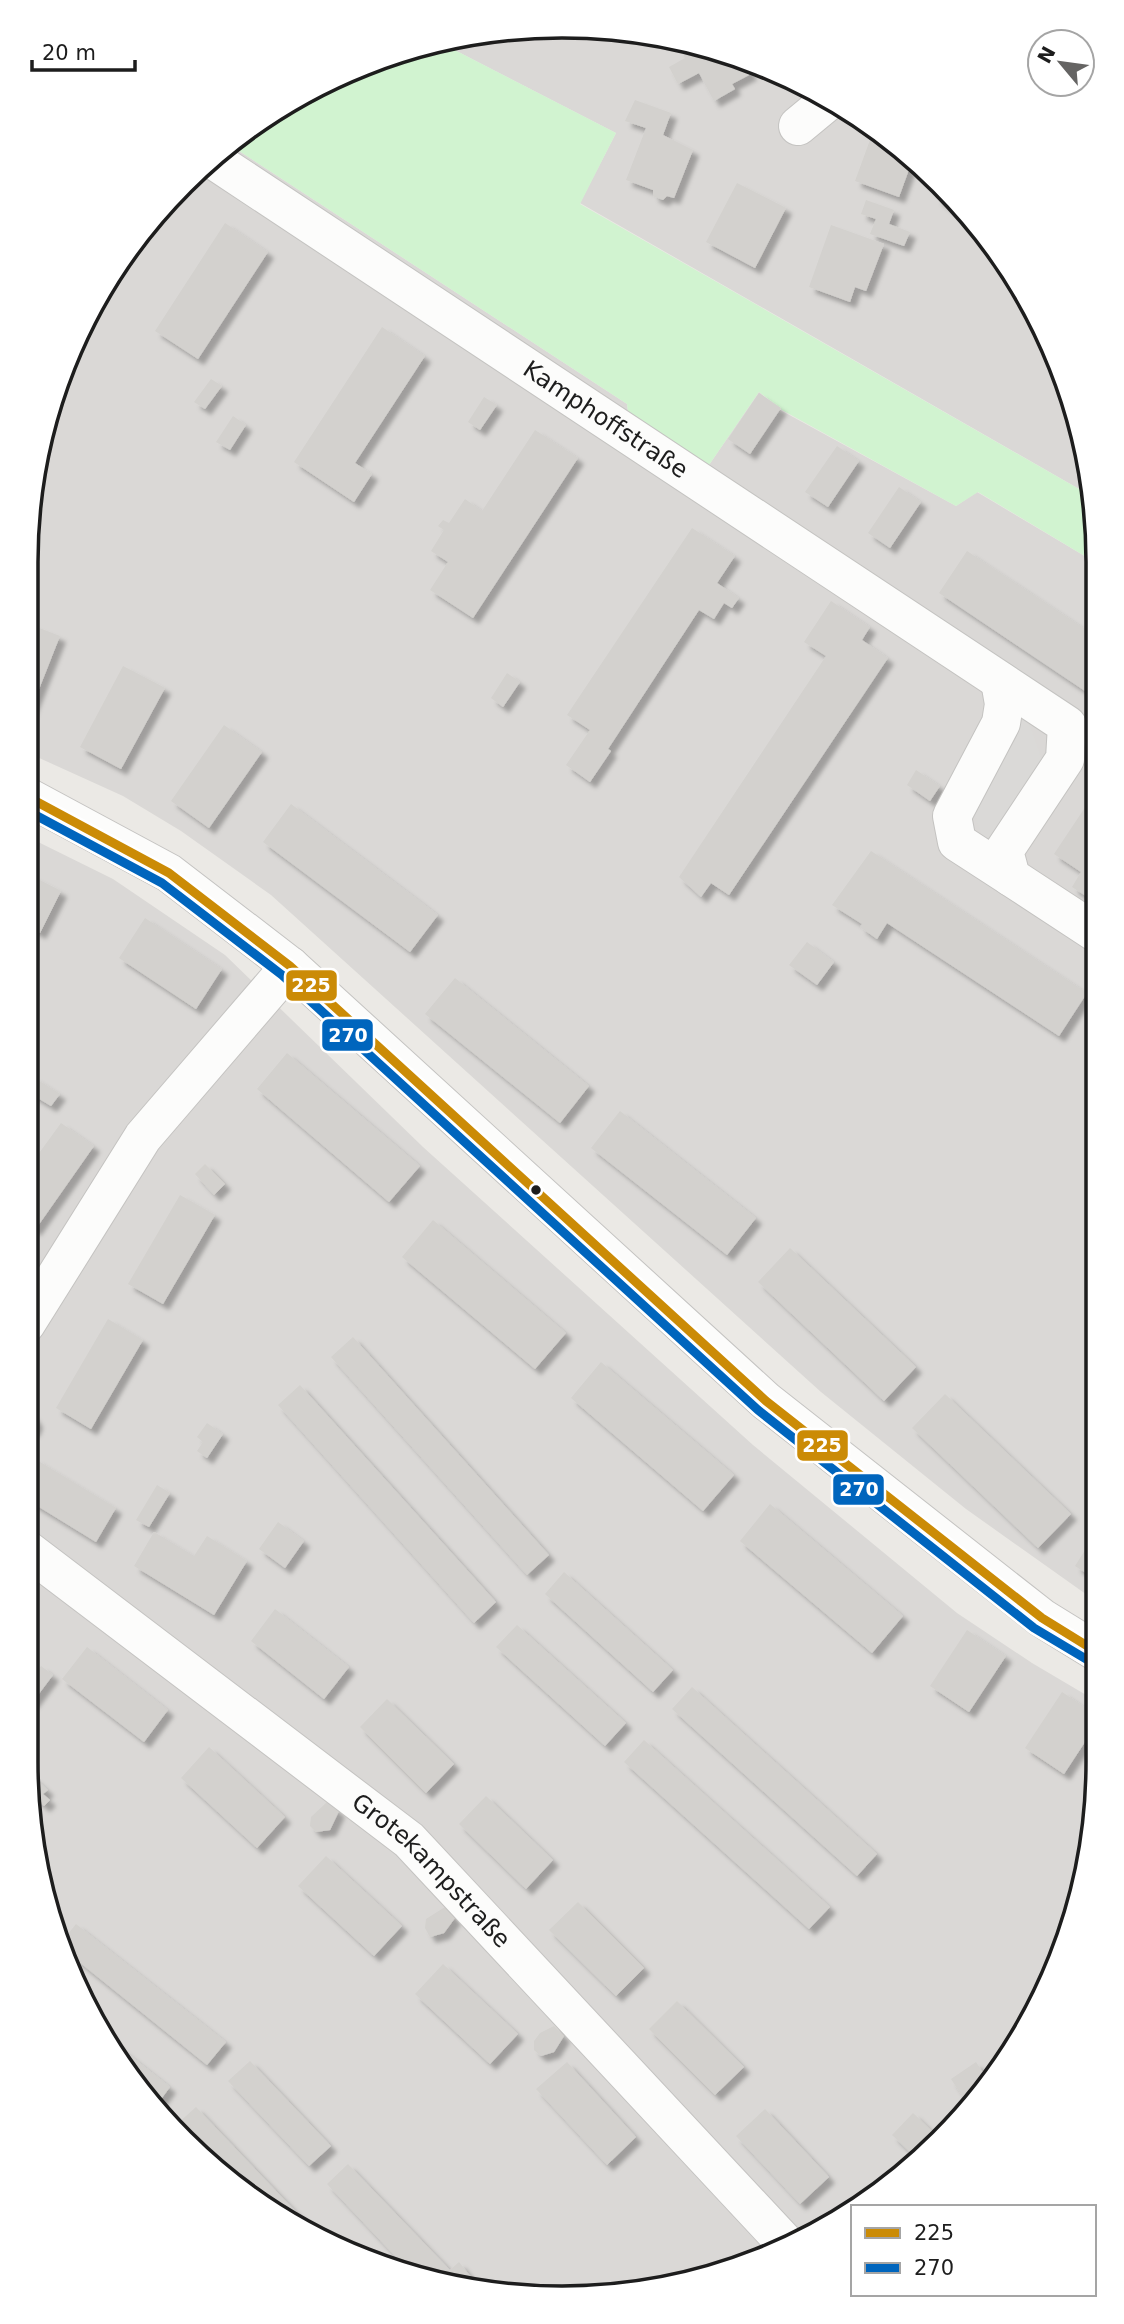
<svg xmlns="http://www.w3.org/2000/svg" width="1124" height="2324" font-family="'DejaVu Sans',sans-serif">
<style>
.residential{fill:#dad8d6}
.park{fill:#d1f3d0}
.parking{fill:#dad9d7}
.building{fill:#d3d1ce;filter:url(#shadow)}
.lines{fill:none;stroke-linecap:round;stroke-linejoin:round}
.minor-casing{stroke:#c4c3c1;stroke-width:40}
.minor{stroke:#fcfcfb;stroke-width:38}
.bus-1-casing{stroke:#fff;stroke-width:14}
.bus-2-casing{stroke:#fff;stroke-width:14}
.bus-1{stroke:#cb8b06;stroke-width:9}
.bus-2{stroke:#0065bd;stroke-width:9}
.bus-dot{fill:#1d1d1d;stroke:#fff;stroke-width:2.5}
.labels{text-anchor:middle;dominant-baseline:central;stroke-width:5;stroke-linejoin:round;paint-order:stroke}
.street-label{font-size:24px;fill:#1d1d1d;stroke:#fff}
.rim{fill:none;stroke:#1d1d1d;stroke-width:3.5}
.line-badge{stroke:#fff;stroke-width:2.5}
.badge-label{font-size:19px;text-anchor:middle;font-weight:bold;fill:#fff}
</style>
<defs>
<filter id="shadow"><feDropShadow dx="6" dy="6" stdDeviation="2" flood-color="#0004"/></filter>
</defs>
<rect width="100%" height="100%" fill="#ebe9e5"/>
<g class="residential">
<polygon points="562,26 667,37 767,67 888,137 987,236 1057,357 1093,497 580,203 616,133 439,42 458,36"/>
<polygon points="230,145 627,404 628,412 709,465 759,392 782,411 956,506 977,492 1093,561 1097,1602 966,1509 821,1392 271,895 181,831 123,796 26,752 26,562 37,457 67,357 117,264 183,183"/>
<polygon points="26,836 113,879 225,955 423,1147 753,1445 957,1613 1032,1663 1098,1702 1098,1762 1087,1867 1057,1967 1007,2060 941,2141 799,2242 632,2293 457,2287 357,2257 265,2208 137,2088 55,1935 26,1762"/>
</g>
<polygon class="park" points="439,42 616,133 580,204 1093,497 1093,561 978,492 956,506 782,410 759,392 709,465 628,412 627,404 230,145 265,116 357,67"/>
<polygon class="parking" points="1024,709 1043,763 989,854 970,802"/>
<g class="building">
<polygon points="689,43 744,60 751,74 732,84 735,89 714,101 699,73 678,84 669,67 685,58 680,48"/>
<polygon points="635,100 671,113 663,135 693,150 674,198 667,196 663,200 653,196 653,190 626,180 646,128 625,121"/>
<polygon points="874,129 888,137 912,161 899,197 855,181"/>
<polygon points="737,183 786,208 755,268 706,242"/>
<polygon points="942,190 978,227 977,228 936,198"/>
<polygon points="866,200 894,210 889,224 910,232 904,246 870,234 876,219 861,214"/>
<polygon points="225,223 268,252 198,359 155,331"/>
<polygon points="831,225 884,244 866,291 855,287 850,302 809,287"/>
<polygon points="382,327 425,356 355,463 372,474 354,502 294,462"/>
<polygon points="211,379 222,386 205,409 194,402"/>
<polygon points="759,393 781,408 750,454 728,439"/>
<polygon points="484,397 497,405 480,430 468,422"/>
<polygon points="233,416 246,425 230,450 216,442"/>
<polygon points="535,430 578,458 473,618 430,590 448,562 431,551 444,530 438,526 443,520 449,523 465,499 482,511"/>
<polygon points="837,446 859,461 828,507 805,492"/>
<polygon points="899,487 921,502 890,548 868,533"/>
<polygon points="692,528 735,556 717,583 739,598 732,608 724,603 714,619 699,610 608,749 611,751 590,782 566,765 590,730 567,715"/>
<polygon points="967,551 1094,635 1094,697 939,593"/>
<polygon points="831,601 870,627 862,640 888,658 729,895 711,883 701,897 679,877 826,656 804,642"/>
<polygon points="26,623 60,636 26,722"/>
<polygon points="123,666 165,688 121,769 80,747"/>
<polygon points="507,673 520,682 503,707 491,698"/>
<polygon points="224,725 262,752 209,828 171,801"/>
<polygon points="916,770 940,786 930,801 907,785"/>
<polygon points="1094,794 1095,883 1095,902 1072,887 1081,872 1054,854"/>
<polygon points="291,804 438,915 410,952 263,842"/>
<polygon points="871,851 1087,993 1059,1036 887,923 877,939 860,927 862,924 832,905"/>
<polygon points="26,873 61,891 40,933 26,926"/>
<polygon points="145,918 222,969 196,1009 119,958"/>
<polygon points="807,942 834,962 817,985 789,965"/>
<polygon points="455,978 589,1086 560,1123 425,1014"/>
<polygon points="287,1053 420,1166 389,1202 257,1089"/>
<polygon points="33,1077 60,1094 51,1106 26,1091"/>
<polygon points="620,1111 756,1218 727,1255 591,1148"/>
<polygon points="61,1123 94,1146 35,1230 26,1224 26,1171"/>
<polygon points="205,1164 225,1184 214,1195 195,1174"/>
<polygon points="180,1195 215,1215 163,1304 128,1284"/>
<polygon points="433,1220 566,1333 535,1369 402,1257"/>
<polygon points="790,1248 916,1367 884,1401 758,1282"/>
<polygon points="108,1319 143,1340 91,1429 56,1408"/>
<polygon points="353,1337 549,1555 527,1575 331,1357"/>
<polygon points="601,1362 734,1475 703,1511 571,1398"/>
<polygon points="300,1385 496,1602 474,1623 278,1405"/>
<polygon points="945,1394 1071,1514 1038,1548 912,1428"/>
<polygon points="26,1411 32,1414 37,1422 34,1430 26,1434"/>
<polygon points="207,1423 223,1434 207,1458 197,1451 203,1442 197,1437"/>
<polygon points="35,1459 116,1508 96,1542 26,1499 26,1475"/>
<polygon points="157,1485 170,1493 149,1527 136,1520"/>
<polygon points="770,1504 903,1616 872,1653 740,1541"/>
<polygon points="278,1522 304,1541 285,1568 259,1549"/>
<polygon points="1097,1531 1097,1580 1075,1566"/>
<polygon points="154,1532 194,1556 207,1536 247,1561 214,1615 134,1566"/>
<polygon points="564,1572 673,1670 653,1692 545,1594"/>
<polygon points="275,1609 349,1667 324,1699 251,1641"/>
<polygon points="517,1625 626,1723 605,1746 496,1647"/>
<polygon points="967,1630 1006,1656 969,1712 930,1686"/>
<polygon points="87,1647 168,1710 144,1742 62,1679"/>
<polygon points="41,1666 53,1675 32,1703 26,1699 26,1686"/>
<polygon points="692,1687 877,1854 857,1876 672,1709"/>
<polygon points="1062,1692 1098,1716 1098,1722 1064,1774 1025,1748"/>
<polygon points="387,1699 454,1764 426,1793 360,1727"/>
<polygon points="644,1740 830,1907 809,1929 624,1762"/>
<polygon points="209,1747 285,1817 257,1848 181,1778"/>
<polygon points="32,1776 48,1790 43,1794 50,1800 44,1806 32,1796 29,1779"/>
<polygon points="486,1796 553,1860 526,1889 459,1824"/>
<polygon points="327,1802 339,1811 330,1830 316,1832 310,1826 311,1817"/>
<polygon points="326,1856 402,1926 374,1956 298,1886"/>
<polygon points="578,1902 644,1968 616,1996 549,1930"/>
<polygon points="445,1907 455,1918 444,1933 430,1937 425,1928 426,1919"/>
<polygon points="76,1924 226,2042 207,2065 63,1949 60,1944"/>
<polygon points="443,1964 518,2034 490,2064 415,1994"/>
<polygon points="677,2001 744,2067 715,2095 649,2029"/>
<polygon points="554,2026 564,2036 554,2052 541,2056 534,2050 534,2041 540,2033"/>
<polygon points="112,2041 170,2087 156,2106 137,2088"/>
<polygon points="250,2061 331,2146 309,2166 228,2081"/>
<polygon points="567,2062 636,2137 607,2165 536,2089"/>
<polygon points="976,2062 989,2082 969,2106 951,2079"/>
<polygon points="196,2107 319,2236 318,2236 265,2208 176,2125"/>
<polygon points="765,2109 829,2177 800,2204 736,2136"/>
<polygon points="913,2113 935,2134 914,2156 892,2135"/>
<polygon points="348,2164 450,2270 459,2262 475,2282 468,2288 457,2287 412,2274 327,2184"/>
</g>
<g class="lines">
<g class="minor-casing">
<g id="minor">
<polyline points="798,126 827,102"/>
<path id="s1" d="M 212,159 L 1067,725 L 1065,759 L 1004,851 L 1011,877 L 1095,932"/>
<polyline points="1000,681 1004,704 1001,723 952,816 957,842 1011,877"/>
<polyline points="26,796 169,873 290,966 766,1401 1042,1618 1097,1652"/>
<polyline points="26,1324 143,1137 290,966"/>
<path id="s2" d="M 26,1549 L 409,1840 L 788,2246"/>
</g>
</g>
<use href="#minor" class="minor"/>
<g class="bus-1-casing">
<polyline id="bus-1" points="26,796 169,873 290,966 766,1401 1042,1618 1097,1652"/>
</g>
<g class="bus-2-casing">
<polyline id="bus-2" points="26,810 162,883 282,975 758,1410 1034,1628 1091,1662"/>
</g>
<use href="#bus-1" class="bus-1"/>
<use href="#bus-2" class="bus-2"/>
</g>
<circle class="bus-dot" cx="536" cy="1190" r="6"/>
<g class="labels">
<g class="street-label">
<text stroke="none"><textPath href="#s1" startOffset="472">Kamphoffstraße</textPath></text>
<text stroke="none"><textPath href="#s2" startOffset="518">Grotekampstraße</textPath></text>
</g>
</g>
<path d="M0 0H1124V2324H0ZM562 38H562A524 524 0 0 1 1086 562V1762A524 524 0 0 1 562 2286H562A524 524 0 0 1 38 1762V562A524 524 0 0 1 562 38Z" fill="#fff" fill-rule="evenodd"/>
<path class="rim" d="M562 38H562A524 524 0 0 1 1086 562V1762A524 524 0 0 1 562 2286H562A524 524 0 0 1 38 1762V562A524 524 0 0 1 562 38Z"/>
<g class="line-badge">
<rect x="285" y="969" width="53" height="33" rx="7" fill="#cb8b06"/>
<rect x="321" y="1018" width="53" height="34" rx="7" fill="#0065bd"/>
<rect x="796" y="1429" width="53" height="33" rx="7" fill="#cb8b06"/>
<rect x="832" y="1473" width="53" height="33" rx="7" fill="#0065bd"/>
</g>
<g class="badge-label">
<text x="311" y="992">225</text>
<text x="348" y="1042">270</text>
<text x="822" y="1452">225</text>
<text x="859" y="1496">270</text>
</g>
<rect x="851" y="2205" width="245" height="91" fill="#ffffff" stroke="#a5a5a5" stroke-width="2"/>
<rect x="865" y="2228" width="35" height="10" fill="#cb8b06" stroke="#a5a5a5" stroke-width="2"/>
<text x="914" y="2240" font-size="21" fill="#1d1d1d">225</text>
<rect x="865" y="2263" width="35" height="10" fill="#0065bd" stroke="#a5a5a5" stroke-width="2"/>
<text x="914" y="2275" font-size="21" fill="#1d1d1d">270</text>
<g transform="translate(1061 63) rotate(299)"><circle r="33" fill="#ffffff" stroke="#a5a5a5" stroke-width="2"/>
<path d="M0-5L12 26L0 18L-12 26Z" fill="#656463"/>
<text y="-10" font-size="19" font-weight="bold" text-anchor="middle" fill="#1d1d1d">N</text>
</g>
<path d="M32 60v10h103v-10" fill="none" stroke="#1d1d1d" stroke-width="3.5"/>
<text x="42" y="60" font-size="21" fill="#1d1d1d" stroke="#ffffff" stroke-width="5" paint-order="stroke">20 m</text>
</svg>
